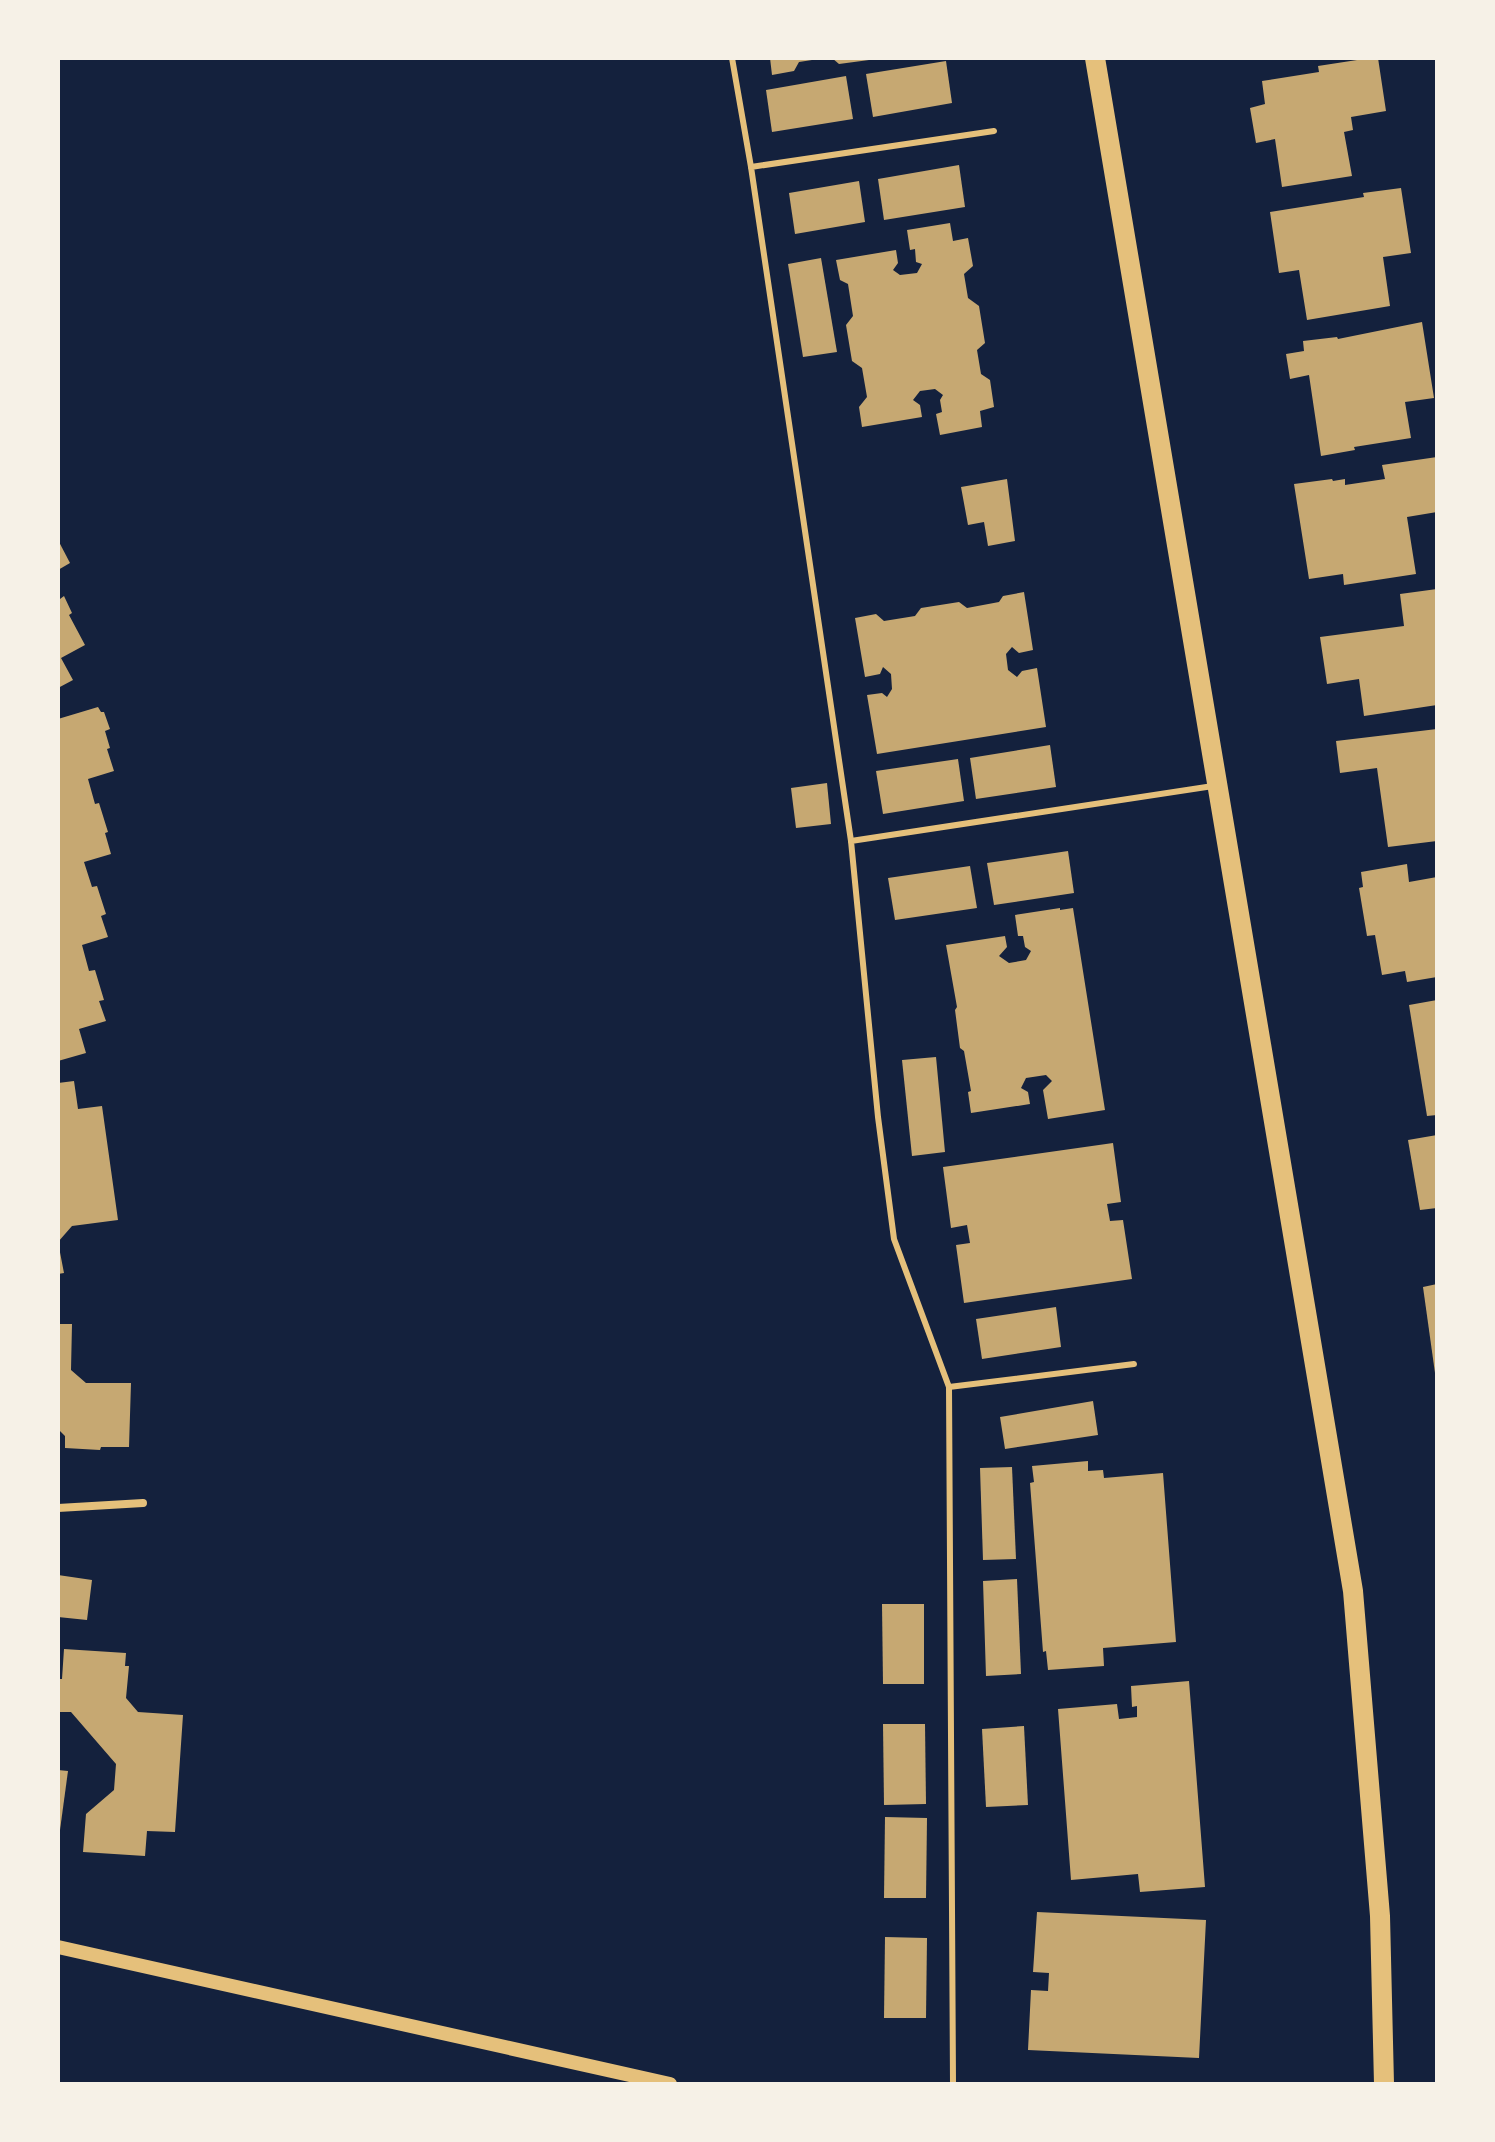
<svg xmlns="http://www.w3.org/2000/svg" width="1495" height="2142" font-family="Roboto,sans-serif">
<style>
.building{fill:#c6a872}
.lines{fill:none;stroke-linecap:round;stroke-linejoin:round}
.service{stroke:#e5c07b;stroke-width:6}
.minor{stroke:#e5c07b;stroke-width:8}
.tertiary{stroke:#e5c07b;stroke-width:14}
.primary{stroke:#e5c07b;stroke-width:20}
</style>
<rect width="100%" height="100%" fill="#14213d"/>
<g class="building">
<polygon points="770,58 812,58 812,60 799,62 794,71 772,75"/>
<polygon points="832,58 869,58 869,60 839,64"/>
<polygon points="1370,58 1378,58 1386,111 1351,117 1353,130 1344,132 1352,176 1282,187 1275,139 1256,143 1250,108 1265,104 1262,81 1319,72 1318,66"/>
<polygon points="946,61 952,103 873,117 866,74"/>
<polygon points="846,76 853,119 772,132 766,90"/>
<polygon points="959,165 965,207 884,220 878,179"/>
<polygon points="859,181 865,222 795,234 789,193"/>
<polygon points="1401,188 1411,253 1383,257 1390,306 1307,320 1299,270 1279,273 1270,212 1364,197 1363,193"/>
<polygon points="950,223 953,241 968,238 973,266 964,274 968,298 979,306 985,343 977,350 981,374 990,380 994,407 980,411 982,427 940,435 936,414 942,412 940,400 943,395 935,389 920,391 913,400 920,405 922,417 862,427 859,407 867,397 862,368 852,361 846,325 853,316 848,284 840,280 836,260 896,250 898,263 893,270 900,275 917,273 922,264 916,262 915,249 910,250 907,230"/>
<polygon points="821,258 837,352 803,357 788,264"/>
<polygon points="1422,322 1434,398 1405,402 1411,438 1354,447 1355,450 1321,456 1309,375 1290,379 1286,354 1304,351 1303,341 1337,337 1338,339"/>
<polygon points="1437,457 1437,512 1407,517 1416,574 1344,585 1343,574 1309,579 1294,484 1332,479 1333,481 1345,479 1345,485 1385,479 1382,465"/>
<polygon points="1007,479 1015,541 988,546 984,522 968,525 961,487"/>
<polygon points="58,540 70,563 58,570"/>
<polygon points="1437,589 1437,705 1364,716 1359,679 1327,684 1320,637 1404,626 1400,594"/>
<polygon points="1024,592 1033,650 1019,653 1012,647 1006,654 1008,670 1017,677 1022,671 1037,668 1046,727 877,754 867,695 882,693 887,697 892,689 891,674 883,667 880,674 865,677 855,618 876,614 884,621 915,616 921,608 959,602 967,608 999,602 1003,596"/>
<polygon points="58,595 60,599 64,596 72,613 69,615 85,645 61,658 73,680 58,688"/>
<polygon points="98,707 101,712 104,712 110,729 105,731 110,748 107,749 114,771 88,779 95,804 99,803 108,832 105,833 111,854 84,862 92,887 97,886 106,914 101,916 108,937 82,945 89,971 95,970 104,1000 99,1001 106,1021 79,1029 86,1053 58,1061 58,719"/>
<polygon points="1437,729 1437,841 1388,847 1377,768 1340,773 1336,741"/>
<polygon points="1050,745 1056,787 976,799 970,758"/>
<polygon points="958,759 964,801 883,814 876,771"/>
<polygon points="827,783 831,824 796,828 791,788"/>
<polygon points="1068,851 1074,893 994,905 987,863"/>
<polygon points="1407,864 1409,882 1437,877 1437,977 1407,982 1405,971 1382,975 1375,935 1367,936 1359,888 1363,887 1361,872"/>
<polygon points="970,866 977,908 895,920 888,878"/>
<polygon points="1060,908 1060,910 1073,908 1105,1110 1048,1119 1043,1090 1052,1081 1046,1075 1026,1078 1021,1088 1028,1092 1030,1104 971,1113 968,1092 971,1091 964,1051 960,1048 955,1010 957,1007 946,945 1005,936 1007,947 999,956 1009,963 1026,960 1031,951 1025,947 1023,936 1018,936 1015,915"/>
<polygon points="1437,1000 1437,1115 1427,1116 1409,1005"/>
<polygon points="936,1057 945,1152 912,1156 902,1060"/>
<polygon points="74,1081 78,1109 102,1106 118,1220 72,1226 58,1242 64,1273 58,1274 58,1083"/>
<polygon points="1437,1135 1437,1208 1420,1210 1408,1140"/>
<polygon points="1113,1143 1121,1202 1107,1204 1110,1221 1123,1220 1132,1279 964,1303 956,1245 970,1243 967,1225 951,1228 943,1167"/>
<polygon points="1437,1284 1437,1373 1435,1373 1423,1287"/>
<polygon points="1056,1307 1061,1347 982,1359 976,1319"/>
<polygon points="58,1324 72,1324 71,1370 86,1383 131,1383 129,1447 101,1447 100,1450 65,1448 65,1436 58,1429"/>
<polygon points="1093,1401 1098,1435 1005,1449 1000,1417"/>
<polygon points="1088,1461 1088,1471 1103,1470 1104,1478 1163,1473 1176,1642 1103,1648 1104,1666 1048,1670 1046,1651 1043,1652 1030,1483 1034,1482 1032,1466"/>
<polygon points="1012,1467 1016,1559 983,1560 980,1468"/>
<polygon points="58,1575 92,1580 87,1620 58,1617"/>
<polygon points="1017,1579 1021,1674 986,1676 983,1581"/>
<polygon points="882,1604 924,1604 924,1684 883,1684"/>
<polygon points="64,1649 126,1653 125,1666 129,1666 126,1698 138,1712 183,1715 175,1832 147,1831 145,1856 83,1852 86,1814 114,1790 116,1764 71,1712 60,1712 58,1679 62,1679"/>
<polygon points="1189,1681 1205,1887 1140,1892 1138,1874 1071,1880 1058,1709 1117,1704 1119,1719 1137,1717 1137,1706 1132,1707 1131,1686"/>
<polygon points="883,1724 925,1724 926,1804 884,1805"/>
<polygon points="1024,1726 1028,1805 986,1807 982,1729"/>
<polygon points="58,1770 68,1771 60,1830 58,1830"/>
<polygon points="885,1817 927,1818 926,1898 884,1898"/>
<polygon points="1037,1912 1206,1920 1199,2058 1028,2050 1031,1990 1048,1991 1049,1973 1033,1972"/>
<polygon points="885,1937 927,1938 926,2018 884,2018"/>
</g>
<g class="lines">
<g class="service">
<polyline points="732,58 751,167"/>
<polyline points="851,841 751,167 994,131"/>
<polyline points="949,1387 894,1239 878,1117 851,841 1213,786"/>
<polyline points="953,2084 949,1387 1134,1364"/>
</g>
<polyline class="minor" points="58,1508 143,1503"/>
<polyline class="tertiary" points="58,1947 670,2084"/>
<polyline class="primary" points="1095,58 1353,1591 1380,1916 1384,2084"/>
</g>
<rect width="1495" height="2142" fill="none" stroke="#f6f1e7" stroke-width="120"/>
</svg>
